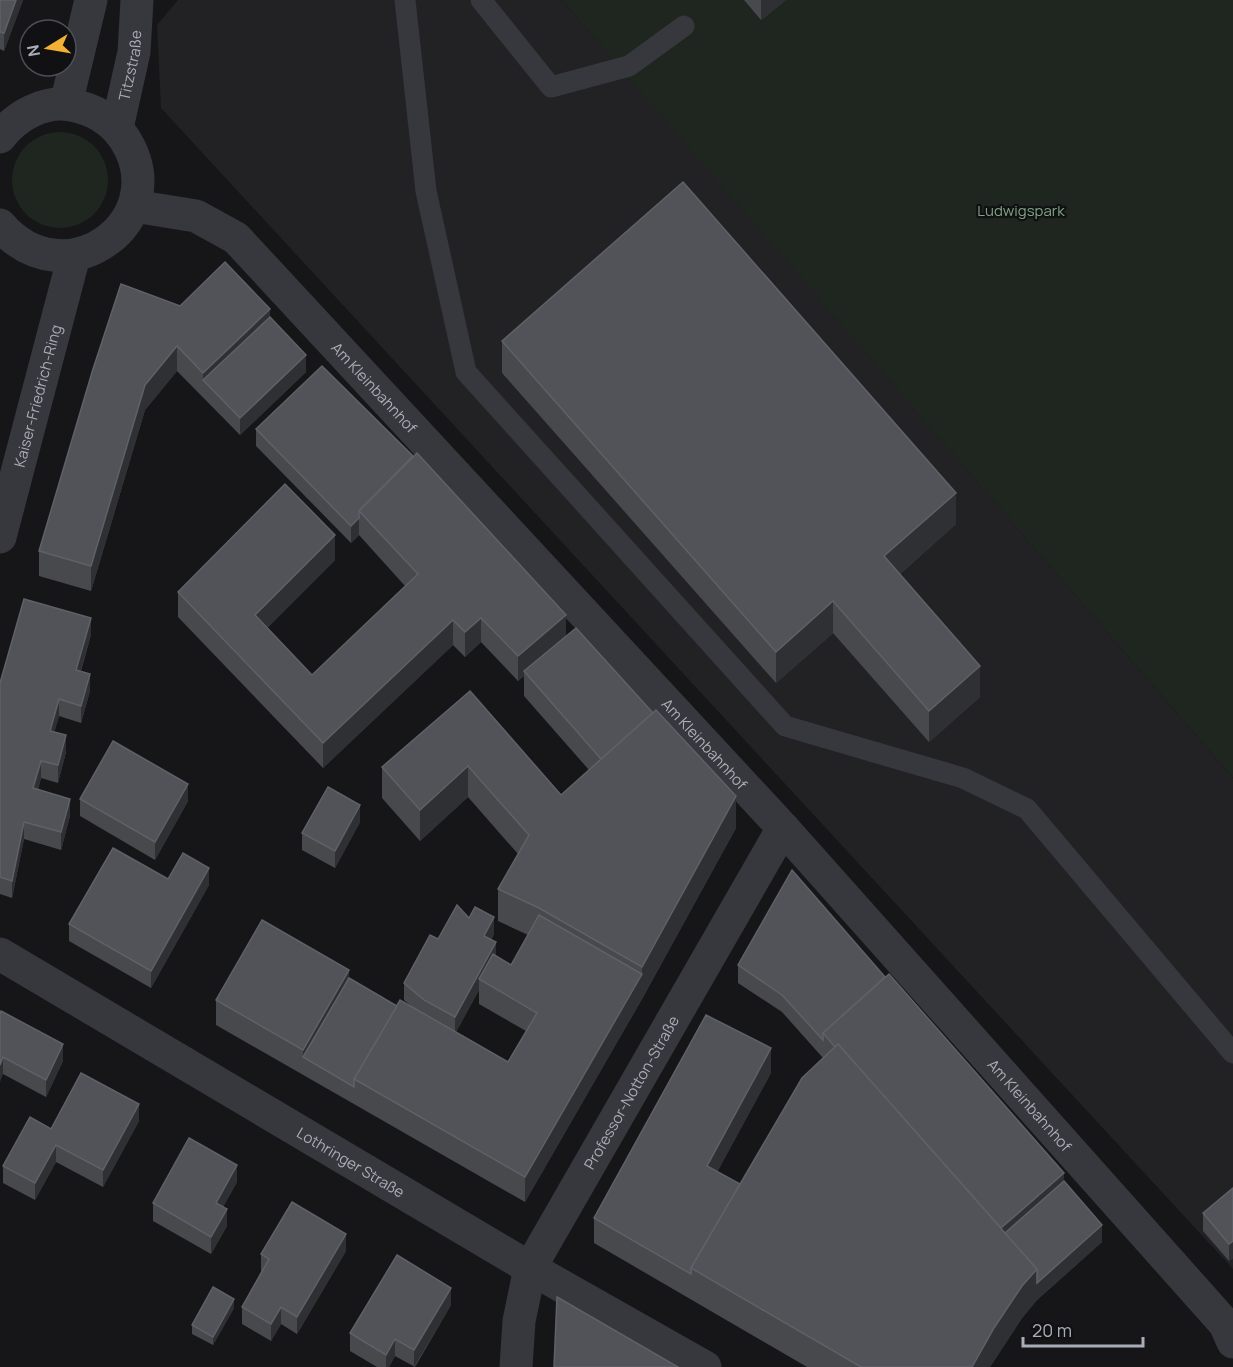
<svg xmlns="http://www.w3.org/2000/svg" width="1233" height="1367" font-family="Manrope,sans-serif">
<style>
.built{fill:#222225}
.green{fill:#1e261f}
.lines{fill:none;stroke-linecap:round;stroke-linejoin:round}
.service{stroke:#37383d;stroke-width:21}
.minor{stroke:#37383d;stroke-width:33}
.tertiary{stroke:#37383d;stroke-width:33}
.wall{fill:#47494d;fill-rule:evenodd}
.shaded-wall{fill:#2f3033}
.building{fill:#525359;stroke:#5f6168;stroke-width:1.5}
.labels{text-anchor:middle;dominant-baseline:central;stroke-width:4.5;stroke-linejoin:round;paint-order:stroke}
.street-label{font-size:15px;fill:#a8adb8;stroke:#111113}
.park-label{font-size:15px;fill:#7fa381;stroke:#111113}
</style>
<rect width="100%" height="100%" fill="#161618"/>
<polygon class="built" points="178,0 562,0 1233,778 1233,1269 161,108 157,25"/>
<g class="green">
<polygon points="562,0 1233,0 1233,778 644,96"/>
<circle cx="60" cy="180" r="48"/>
</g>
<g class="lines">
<g class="service">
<polyline points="405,0 426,191 466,372 785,726 963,778 1027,809 1233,1053"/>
<polyline points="481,0 551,87 629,66 684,26"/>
</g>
<g class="minor">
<path id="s1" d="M 134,206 L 196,216 L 236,238 L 783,828 L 1225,1324 L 1233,1342"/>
<path id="s2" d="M 0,954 L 530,1268 L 705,1367"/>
<path id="s3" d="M 516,1367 L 519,1321 L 530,1268 L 783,828"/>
</g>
<g class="tertiary">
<polyline points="66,104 91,0"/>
<path id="s4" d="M 117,128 L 134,52 L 137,0"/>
<path d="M 0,137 C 16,116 44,100 71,105 C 94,109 111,119 124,138 C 177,219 66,302 0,225"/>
<path id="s5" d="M 0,537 L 74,256"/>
</g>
</g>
<g class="wall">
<polygon points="0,0 23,0 4,51 0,49"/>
<polygon points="744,0 786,0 761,20"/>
<polygon points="180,306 270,317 306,372 240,435 177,371 145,410 91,591 39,576 39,551"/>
<polygon points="502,341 956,524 900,574 980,697 929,742 833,633 776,683 502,373"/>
<path d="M 256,429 L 566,637 L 736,828 L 642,999 L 525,1202 L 216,1025 L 216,1000 L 349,978 L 397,1006 L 411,1006 L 404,1000 L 404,983 L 438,939 L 469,918 L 494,934 L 491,940 L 496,956 L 511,965 L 528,935 L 498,921 L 498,889 L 518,854 L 468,797 L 420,841 L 382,798 L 382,767 L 470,691 L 561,795 L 589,770 L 524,696 L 524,676 L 518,681 L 481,642 L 465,657 L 453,645 L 323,768 L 178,617 L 178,592 L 335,560 L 267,628 L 312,675 L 405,586 L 359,535 L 351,543 L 256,446 ZM 479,990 L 479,1004 L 526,1031 L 508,1062 L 456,1032 Z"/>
<polygon points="91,635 81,671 90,691 81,723 59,716 54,732 66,752 58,783 41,778 38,790 70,816 61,850 24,839 12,898 0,894 0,683"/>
<polygon points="80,799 188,801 155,860 80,816"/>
<polygon points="360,822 335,868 302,850 302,833"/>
<polygon points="168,879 209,885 151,988 69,941 69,924"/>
<polygon points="738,965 885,977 1064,1181 1102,1242 1037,1300 1022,1318 990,1367 807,1367 594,1243 594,1218 771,1073 717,1172 740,1184 823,1058 782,1012 738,983"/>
<polygon points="0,1014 63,1061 46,1097 3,1074"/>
<polygon points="139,1121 103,1187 56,1162 35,1200 3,1183 3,1166 51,1129"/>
<polygon points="237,1182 223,1207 227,1226 211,1254 153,1221 153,1203"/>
<polygon points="1233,1188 1233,1258 1229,1261 1203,1231 1203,1213"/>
<polygon points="346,1251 297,1334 281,1324 271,1341 242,1324 242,1307 261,1272 261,1254"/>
<polygon points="451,1305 415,1367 395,1356 389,1367 377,1367 350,1351 350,1333"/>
<polygon points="234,1308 213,1345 192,1334 192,1325"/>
</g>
<g class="shaded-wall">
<polygon points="16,0 23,0 4,51 4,33"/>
<polygon points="761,0 786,0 761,20"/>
<polygon points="270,309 270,334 203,380 203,373"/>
<polygon points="177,346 177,371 145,410 91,591 91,566 145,385"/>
<polygon points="306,355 306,372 240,435 240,418"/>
<polygon points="956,493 956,524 884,588 884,556"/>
<polygon points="359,518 359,535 351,543 351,526"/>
<polygon points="335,535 335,560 255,640 255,615"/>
<polygon points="833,601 833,633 776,683 776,652"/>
<polygon points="566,615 566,640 524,671 524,676 518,681 518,656"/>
<polygon points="91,618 91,635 76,687 76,670"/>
<polygon points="481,618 481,642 465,657 465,632"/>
<polygon points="453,620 453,645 323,768 323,743"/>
<polygon points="980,666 980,697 929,742 929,711"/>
<polygon points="90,674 90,691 81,723 81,706"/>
<polygon points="59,699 59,716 50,748 50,731"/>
<polygon points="66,735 66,752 58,783 58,765"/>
<polygon points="41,761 41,778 33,806 33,788"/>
<polygon points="468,766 468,797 420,841 420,810"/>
<polygon points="188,784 188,801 155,860 155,842"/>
<polygon points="736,796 736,828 642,999 642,967"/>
<polygon points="70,799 70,816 61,850 61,832"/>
<polygon points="360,805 360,822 335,868 335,851"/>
<polygon points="24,822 24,839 12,898 12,881"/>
<polygon points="209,868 209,885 151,988 151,971"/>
<polygon points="494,917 494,934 484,953 484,936"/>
<polygon points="496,942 496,959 479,979 479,990 455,1034 455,1017"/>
<polygon points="349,970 349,995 303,1057 303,1075 303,1050"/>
<polygon points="642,974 642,999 525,1202 525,1177"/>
<polygon points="63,1044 63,1061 46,1097 46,1080"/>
<polygon points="771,1048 771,1073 707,1191 707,1166"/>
<polygon points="3,1057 3,1074 0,1082 0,1065"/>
<polygon points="139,1104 139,1121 103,1187 103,1170"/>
<polygon points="56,1145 56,1162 35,1200 35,1183"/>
<polygon points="237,1165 237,1182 216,1220 216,1203"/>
<polygon points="1064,1173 1064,1198 1006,1249 998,1231"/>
<polygon points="227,1209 227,1226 211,1254 211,1237"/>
<polygon points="1102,1225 1102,1242 1037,1300 1022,1318 990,1367 972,1367 994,1328 1022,1286 1037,1269"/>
<polygon points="346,1234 346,1251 297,1334 297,1317"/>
<polygon points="1233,1241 1233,1258 1229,1261 1229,1244"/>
<polygon points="451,1288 451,1305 414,1367 414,1350"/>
<polygon points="234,1299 234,1308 213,1345 213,1337"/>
<polygon points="281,1307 281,1324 271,1341 271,1324"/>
<polygon points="395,1339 395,1356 389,1367 386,1367 386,1355"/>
</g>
<g class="building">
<polygon points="0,0 16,0 4,33 0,32"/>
<polygon points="683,182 956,493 884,556 980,666 929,711 833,601 776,652 502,341"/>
<polygon points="225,262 270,309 203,373 177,346 145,385 91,566 39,551 93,369 121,284 180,306"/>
<polygon points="270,317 306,355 240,418 203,380"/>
<polygon points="322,366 413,456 359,511 359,518 351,526 256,429"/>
<polygon points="417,453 566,615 518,656 481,618 465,632 453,620 323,743 178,592 285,484 335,535 255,615 312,675 418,574 359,511"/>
<polygon points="24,599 91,618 76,670 90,674 81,706 59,699 50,731 66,735 58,765 41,761 33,788 70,799 61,832 24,822 12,881 0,877 0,683"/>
<polygon points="576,628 653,713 601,759 524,671"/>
<polygon points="470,691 561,795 656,710 736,796 642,967 539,908 498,889 529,835 468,766 420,810 382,767"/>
<polygon points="113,741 188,784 155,842 80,799"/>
<polygon points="328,787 360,805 335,851 302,833"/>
<polygon points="113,848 168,879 183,853 209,868 151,971 69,924"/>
<polygon points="792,870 885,977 823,1033 823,1040 782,995 738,965"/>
<polygon points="457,905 469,918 475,907 494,917 484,936 496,942 455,1017 424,1000 404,983 430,935 438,939"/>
<polygon points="539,915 642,974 525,1177 354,1079 400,1000 508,1062 537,1013 479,979 493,954 511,965"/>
<polygon points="262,920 349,970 303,1050 216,1000"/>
<polygon points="889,974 1064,1173 1001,1228 838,1044 835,1047 823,1033"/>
<polygon points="349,978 397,1006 354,1079 354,1087 303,1057"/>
<polygon points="1,1011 63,1044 46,1080 3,1057 0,1065 0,1014"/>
<polygon points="706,1015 771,1048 707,1166 740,1184 691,1268 691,1274 594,1218"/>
<polygon points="838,1044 1037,1269 1022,1286 994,1328 972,1367 861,1367 691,1268 802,1078"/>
<polygon points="81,1073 139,1104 103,1170 56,1145 35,1183 3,1166 30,1117 51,1129"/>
<polygon points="189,1138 237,1165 216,1203 227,1209 211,1237 153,1203"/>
<polygon points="1064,1181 1102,1225 1037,1283 1037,1269 1005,1233"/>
<polygon points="1233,1188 1233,1241 1229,1244 1203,1213"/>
<polygon points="292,1202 346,1234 297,1317 281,1307 271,1324 242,1307 269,1259 261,1254"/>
<polygon points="397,1255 451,1288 414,1350 395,1339 386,1355 350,1333"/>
<polygon points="213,1287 234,1299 213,1337 192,1325"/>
<polygon points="557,1297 678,1367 554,1367"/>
</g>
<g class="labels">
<g class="street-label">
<text stroke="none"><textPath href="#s4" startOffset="64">Titzstraße</textPath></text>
<text stroke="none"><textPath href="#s1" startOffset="312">Am Kleinbahnhof</textPath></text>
<text stroke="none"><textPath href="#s5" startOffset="146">Kaiser-Friedrich-Ring</textPath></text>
<text stroke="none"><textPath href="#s1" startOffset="798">Am Kleinbahnhof</textPath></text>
<text stroke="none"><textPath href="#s3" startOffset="303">Professor-Notton-Straße</textPath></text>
<text stroke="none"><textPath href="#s1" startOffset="1284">Am Kleinbahnhof</textPath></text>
<text stroke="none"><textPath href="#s2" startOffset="408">Lothringer Straße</textPath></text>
</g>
<g class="park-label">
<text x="1021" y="210">Ludwigspark</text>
</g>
</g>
<g transform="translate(48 48) rotate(259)"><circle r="28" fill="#111113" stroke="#4d4f55" stroke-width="1.5"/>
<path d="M0-4.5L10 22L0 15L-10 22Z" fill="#f2b134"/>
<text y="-9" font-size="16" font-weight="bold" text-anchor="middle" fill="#a8adb8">N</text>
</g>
<path d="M1023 1337v9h120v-9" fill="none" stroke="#a8adb8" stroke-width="3"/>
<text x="1032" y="1337" font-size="18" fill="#a8adb8" stroke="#111113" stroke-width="4.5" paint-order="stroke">20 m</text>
</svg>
